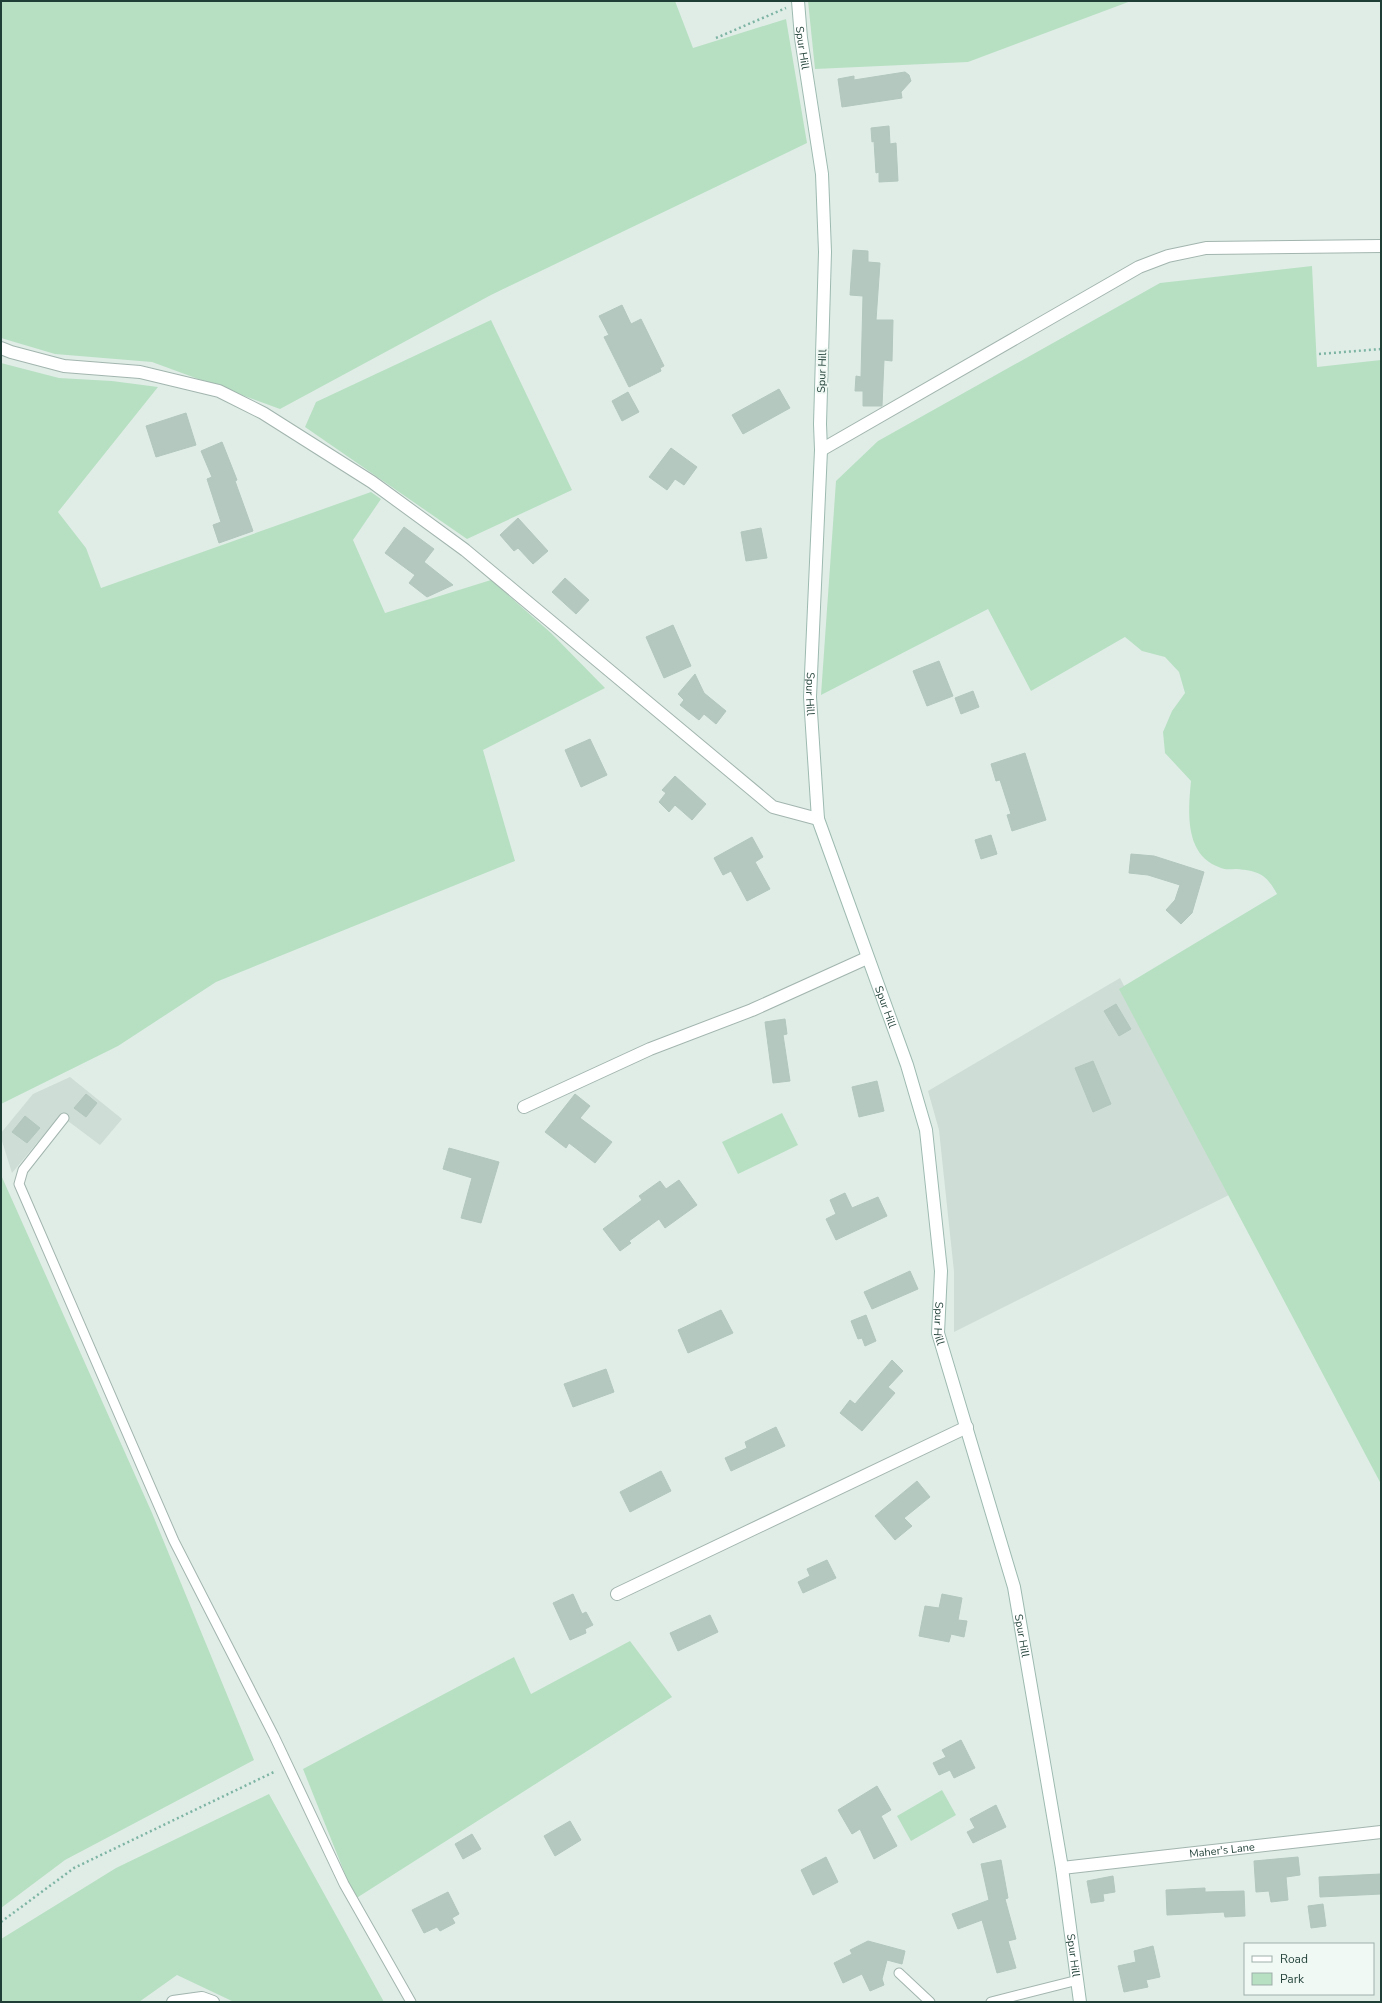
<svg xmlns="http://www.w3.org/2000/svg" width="1382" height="2003" font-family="'Nunito Sans',sans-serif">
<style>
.built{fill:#ceddd6}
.green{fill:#b7e0c2}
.building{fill:#b5c8c0;stroke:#b2c7be}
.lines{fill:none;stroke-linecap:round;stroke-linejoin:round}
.lane-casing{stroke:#a2b5ae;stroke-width:11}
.street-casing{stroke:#a2b5ae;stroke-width:14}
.secondary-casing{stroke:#9dbab0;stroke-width:14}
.path{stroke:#7db4a3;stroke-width:2.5;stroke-dasharray:2 3;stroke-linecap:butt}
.lane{stroke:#fff;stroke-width:9}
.street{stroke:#fff;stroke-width:12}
.secondary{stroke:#fff;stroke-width:12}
.labels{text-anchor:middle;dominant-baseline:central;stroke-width:4;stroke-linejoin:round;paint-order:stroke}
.street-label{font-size:11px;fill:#1f3f36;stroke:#f1f9f5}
</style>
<rect width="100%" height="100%" fill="#e0ede7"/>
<g class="built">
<polygon points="1120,978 1231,1194 954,1332 954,1272 939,1130 928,1091"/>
<polygon points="70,1077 122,1119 100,1145 60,1115 12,1173 1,1138 1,1133 33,1094"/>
</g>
<g class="green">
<polygon points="1,1 675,1 693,48 786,19 807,143 491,295 280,409 152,362 55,354 1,338"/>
<polygon points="808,1 1131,1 968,62 815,69"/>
<path d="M 1312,266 L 1317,367 L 1381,360 L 1381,1484 L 1119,989 L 1277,894 C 1266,874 1259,871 1236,869 C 1231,869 1225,870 1221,868 C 1184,856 1188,812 1191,781 L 1165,753 L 1163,732 L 1172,711 L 1185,693 L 1179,672 L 1165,657 L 1142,651 L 1125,637 L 1031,691 L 988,609 L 821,695 L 836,481 L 878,441 L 1160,283 Z"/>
<polygon points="491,320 572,490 467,539 305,427 316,402"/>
<polygon points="1,363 59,378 112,381 158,387 58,512 86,548 101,588 371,492 381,499 353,540 385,613 491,580 551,633 605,688 483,750 515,861 216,982 118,1046 1,1104"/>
<polygon points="782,1113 798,1145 738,1174 722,1142"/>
<polygon points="1,1175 152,1513 254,1760 65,1860 1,1908"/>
<polygon points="630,1641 672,1697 355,1899 303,1769 514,1657 531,1694"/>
<polygon points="942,1790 956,1815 911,1841 897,1816"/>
<polygon points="269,1794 384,2002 234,2002 177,1975 139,2002 1,2002 1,1939 116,1868"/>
</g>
<g class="building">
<polygon points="905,72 909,75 911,81 901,92 902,98 842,107 838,79 854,76 854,80"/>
<polygon points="889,126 890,144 896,143 898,181 879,182 879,172 876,173 874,141 872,142 871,128"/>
<polygon points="853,250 868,251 868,262 880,263 876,320 893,320 892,361 884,360 882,406 863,406 863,391 855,391 856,376 861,377 863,296 850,295"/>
<polygon points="622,305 631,324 641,319 664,366 660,368 661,371 629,387 604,337 609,335 599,316"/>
<polygon points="779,389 790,408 743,434 732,415"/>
<polygon points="628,392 639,412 622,421 612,401"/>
<polygon points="186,413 196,445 156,457 146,426"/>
<polygon points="222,442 237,480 235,481 253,531 219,543 213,525 221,522 207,479 212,477 201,451"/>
<polygon points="671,448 697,467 684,485 675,479 667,490 649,477"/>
<polygon points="518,518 548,551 533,564 518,548 514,551 500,535"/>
<polygon points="404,527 434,549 424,562 453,585 427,597 409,583 415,575 385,553"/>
<polygon points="761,528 767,558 746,561 741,532"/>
<polygon points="565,578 589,600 576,614 552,592"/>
<polygon points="673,625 691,666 664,678 646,637"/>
<polygon points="939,661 953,696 927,706 913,671"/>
<polygon points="695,674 704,693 726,711 716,724 704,714 699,720 680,705 684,700 678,694"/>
<polygon points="973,691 979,707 961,714 955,698"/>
<polygon points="590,739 607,775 581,787 565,750"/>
<polygon points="1025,753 1046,820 1012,831 1007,815 1011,814 1000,780 996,781 991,764"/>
<polygon points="675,776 706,804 692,820 675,805 669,812 659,802 666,793 662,790"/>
<polygon points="991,835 997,854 981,859 975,840"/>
<polygon points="752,837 763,857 755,862 770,889 747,901 731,871 723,875 714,858"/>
<polygon points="1131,854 1154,856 1204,872 1192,913 1181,924 1166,910 1175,900 1180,885 1148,875 1129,873"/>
<polygon points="1116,1004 1131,1029 1119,1036 1104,1011"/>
<polygon points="785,1019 787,1034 783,1035 790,1081 773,1083 765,1022"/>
<polygon points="1093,1061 1111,1104 1093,1112 1075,1068"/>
<polygon points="877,1081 884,1111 859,1117 852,1087"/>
<polygon points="86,1094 97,1103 86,1117 74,1108"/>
<polygon points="575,1094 590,1106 580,1118 612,1142 595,1163 569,1143 566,1148 545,1132"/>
<polygon points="25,1116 40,1128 27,1143 12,1132"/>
<polygon points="449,1148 499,1162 481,1223 461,1218 472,1178 443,1169"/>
<polygon points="679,1180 697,1205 665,1228 659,1219 629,1241 631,1243 620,1251 603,1229 642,1200 639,1196 660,1181 666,1189"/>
<polygon points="845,1193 852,1208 878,1197 887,1216 836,1240 826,1219 836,1214 830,1200"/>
<polygon points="910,1271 918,1289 872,1309 864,1292"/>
<polygon points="721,1310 733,1333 688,1353 678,1330"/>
<polygon points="866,1315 876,1341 865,1346 862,1338 858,1339 851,1321"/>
<polygon points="892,1360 903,1371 888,1387 895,1393 862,1431 840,1413 850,1400 855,1404"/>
<polygon points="606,1369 614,1392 573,1407 564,1384"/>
<polygon points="776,1427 785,1446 731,1471 725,1458 747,1448 745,1442"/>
<polygon points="661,1471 671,1491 630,1512 620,1492"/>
<polygon points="917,1481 930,1497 904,1518 912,1526 895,1540 875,1516"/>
<polygon points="827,1560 836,1578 803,1593 798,1582 810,1576 807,1569"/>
<polygon points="573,1594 582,1614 586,1612 593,1625 585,1629 586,1633 570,1640 553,1603"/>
<polygon points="942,1594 962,1598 958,1620 967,1621 964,1637 951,1634 949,1642 919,1636 925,1606 939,1608"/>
<polygon points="710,1615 718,1632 678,1651 670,1633"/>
<polygon points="961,1740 975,1768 954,1778 950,1770 939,1775 933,1763 946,1757 942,1750"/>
<polygon points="877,1786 891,1810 881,1816 897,1846 874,1859 860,1829 852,1834 838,1810"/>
<polygon points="996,1805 1006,1827 973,1843 967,1832 975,1828 970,1819"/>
<polygon points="570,1821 581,1840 555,1856 544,1836"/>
<polygon points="472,1834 481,1849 463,1859 455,1844"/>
<polygon points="826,1857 838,1882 813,1895 801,1870"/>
<polygon points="1298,1857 1300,1875 1286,1877 1288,1900 1271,1902 1269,1891 1256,1892 1254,1861"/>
<polygon points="1001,1860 1008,1898 1005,1899 1016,1939 1008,1941 1016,1968 997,1973 982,1920 958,1929 952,1914 989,1900 981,1864"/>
<polygon points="1381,1874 1381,1894 1320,1897 1319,1877"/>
<polygon points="1113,1876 1115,1892 1103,1894 1104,1901 1091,1903 1087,1881"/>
<polygon points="1205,1888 1205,1892 1244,1891 1245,1916 1225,1917 1224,1912 1167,1915 1166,1890"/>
<polygon points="448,1892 459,1914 452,1918 455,1923 440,1931 437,1927 424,1933 412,1910"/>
<polygon points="1323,1904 1326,1926 1311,1928 1308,1906"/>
<polygon points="868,1941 905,1951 902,1964 887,1960 882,1979 884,1985 870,1991 862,1974 843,1983 834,1963 852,1954 850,1950"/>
<polygon points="1153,1946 1160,1977 1146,1980 1148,1987 1124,1992 1118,1966 1136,1962 1134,1951"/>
</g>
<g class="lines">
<g class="lane-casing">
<g id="lane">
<polyline points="64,1118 23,1170 19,1184 174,1541 274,1736 344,1884 411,2002"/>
<polyline points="899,1973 930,2002"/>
<polyline points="991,2002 1078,1980"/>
</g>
</g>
<g class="street-casing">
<g id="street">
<polyline points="1,348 11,352 64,366 140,372 219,391 263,413 372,482 465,550 773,807 818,819"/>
<polyline points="821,450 1139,267 1168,256 1206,248 1381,246"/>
<polyline points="524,1107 650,1049 752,1010 867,958"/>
<polyline points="617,1594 967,1427"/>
<path id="s1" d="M 1062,1868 L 1381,1832"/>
<polyline points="173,2002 202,1998 213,2002"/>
</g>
</g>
<g class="secondary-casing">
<g id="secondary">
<path id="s2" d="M 798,1 L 801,38 L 822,174 L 825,252 L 820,424 L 821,450 L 810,697 L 818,819 L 907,1065 L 926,1130 L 941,1271 L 938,1333 L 1014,1587 L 1062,1868 L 1080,2002"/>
</g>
</g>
<g class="path">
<polyline points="716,38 786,8"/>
<polyline points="1319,354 1381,349"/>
<polyline points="1,1922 74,1868 276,1771"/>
</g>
<use href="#lane" class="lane"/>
<use href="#street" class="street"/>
<use href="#secondary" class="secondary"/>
</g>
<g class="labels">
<g class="street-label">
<text stroke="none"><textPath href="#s2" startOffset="47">Spur Hill</textPath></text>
<text transform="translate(822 371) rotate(-88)">Spur Hill</text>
<text stroke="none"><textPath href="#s2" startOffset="695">Spur Hill</textPath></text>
<text stroke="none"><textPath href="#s2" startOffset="1020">Spur Hill</textPath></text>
<text stroke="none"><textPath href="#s2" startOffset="1344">Spur Hill</textPath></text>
<text stroke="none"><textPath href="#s2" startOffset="1668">Spur Hill</textPath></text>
<text stroke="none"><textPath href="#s1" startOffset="161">Maher's Lane</textPath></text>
<text stroke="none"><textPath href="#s2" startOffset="1992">Spur Hill</textPath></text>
</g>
</g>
<rect width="1382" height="2003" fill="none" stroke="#1f3f36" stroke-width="4"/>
<rect x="1244" y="1943" width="130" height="52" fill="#f1f9f5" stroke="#9dafa9"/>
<rect x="1252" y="1956" width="20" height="6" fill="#ffffff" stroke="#9dafa9"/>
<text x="1280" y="1963" font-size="12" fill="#1f3f36">Road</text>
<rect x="1252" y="1973" width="20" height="12" fill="#b7e0c2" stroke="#9dafa9"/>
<text x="1280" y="1983" font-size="12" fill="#1f3f36">Park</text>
</svg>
